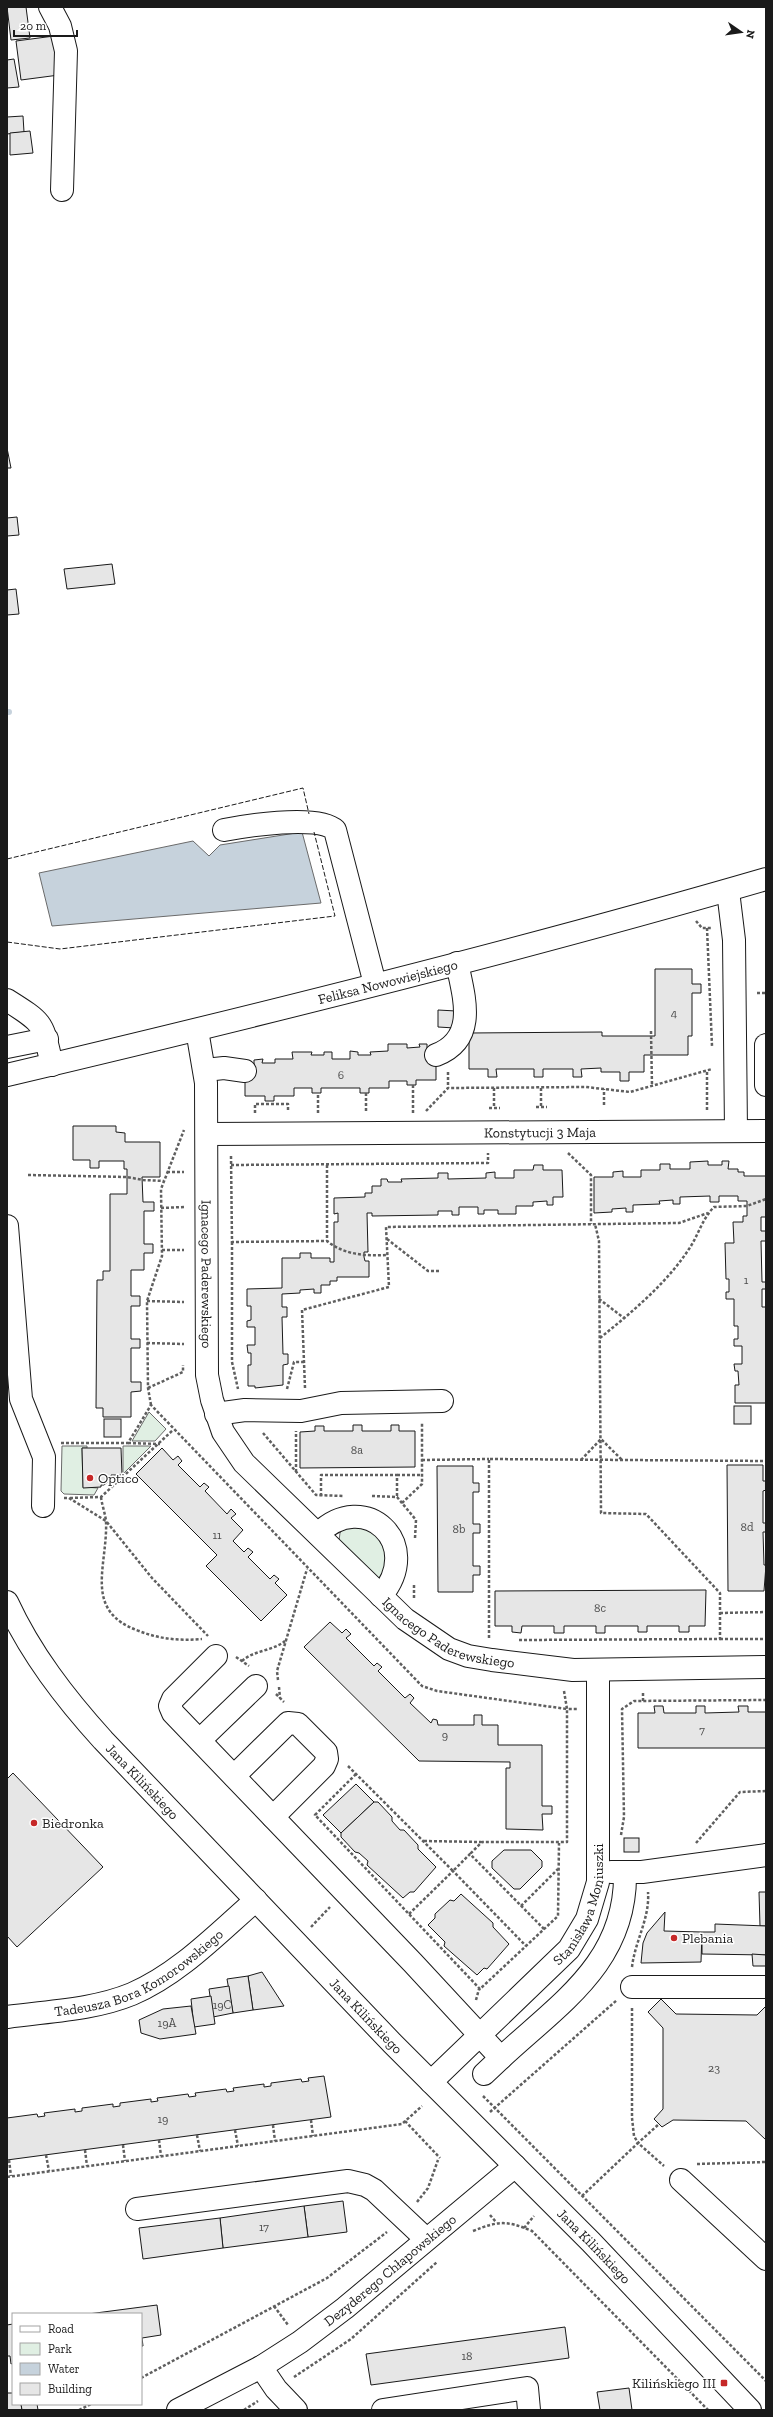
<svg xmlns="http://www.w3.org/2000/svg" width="773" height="2417" font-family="'Zilla Slab',serif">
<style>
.green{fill:#e0efe3;stroke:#6a6a6a}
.water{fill:#c6d2dc;stroke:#6a6a6a}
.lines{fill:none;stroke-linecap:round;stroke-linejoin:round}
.stream{stroke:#c6d2dc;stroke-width:6}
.building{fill:#e6e6e6;stroke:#1a1a1a}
.minor-casing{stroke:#1a1a1a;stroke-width:24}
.major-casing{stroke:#1a1a1a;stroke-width:24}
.path{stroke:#5f5f5f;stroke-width:2.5;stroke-dasharray:3 2;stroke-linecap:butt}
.minor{stroke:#fff;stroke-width:22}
.major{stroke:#fff;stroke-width:22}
.fence{stroke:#1a1a1a;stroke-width:1;stroke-dasharray:5 2;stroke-linecap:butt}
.poi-dot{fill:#c62828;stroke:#fff;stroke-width:1.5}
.labels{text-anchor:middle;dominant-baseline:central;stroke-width:3;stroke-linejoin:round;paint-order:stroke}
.number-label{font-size:12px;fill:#4d4d4d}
.street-label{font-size:14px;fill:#1a1a1a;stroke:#fff}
.poi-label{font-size:14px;fill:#1a1a1a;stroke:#fff;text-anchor:start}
</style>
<rect width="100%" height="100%" fill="#fff"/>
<g class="green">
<polygon points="149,1412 166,1429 155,1441 132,1441"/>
<polygon points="62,1446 87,1446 87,1448 82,1448 83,1487 98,1488 94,1495 64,1494 61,1491"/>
<polygon points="123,1446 151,1446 123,1474"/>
<polygon points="371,1527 391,1560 379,1578 375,1577 339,1541 340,1533 344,1528"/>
</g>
<polygon class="water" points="302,832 321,903 52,926 39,873 193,841 209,856 220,845"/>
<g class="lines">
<polyline class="stream" points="7,712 9,712"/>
</g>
<g class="building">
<polygon points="7,7 26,7 30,38 11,40"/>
<polygon points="54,36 59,75 21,80 16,41"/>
<polygon points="14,59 19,87 7,88 7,60"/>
<polygon points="23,116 24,132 7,134 7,117"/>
<polygon points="30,131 33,153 10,155 10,133"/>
<polygon points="7,448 11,468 7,468"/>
<polygon points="17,517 19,535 7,536 7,518"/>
<polygon points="112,564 115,584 67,589 64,569"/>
<polygon points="16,589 19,614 7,615 7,590"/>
<polygon points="655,969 692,969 692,984 701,984 701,993 692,993 692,1036 688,1036 688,1055 644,1055 644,1072 629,1072 629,1081 620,1081 620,1072 601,1072 601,1068 581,1069 582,1077 573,1077 573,1069 543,1069 543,1077 534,1077 534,1069 496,1069 497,1077 488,1077 488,1069 469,1069 469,1033 602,1032 602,1036 655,1036"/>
<polygon points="438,1010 456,1011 455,1028 438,1027"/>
<polygon points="388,1044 407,1044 407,1048 420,1047 419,1044 427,1044 427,1051 436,1051 436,1080 416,1080 416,1085 407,1085 407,1081 389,1081 389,1088 369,1088 369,1093 360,1093 360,1088 321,1088 321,1093 312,1093 312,1088 294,1088 294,1096 274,1096 274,1101 265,1101 265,1096 245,1096 245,1067 254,1067 254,1060 263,1059 262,1063 275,1063 275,1059 293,1059 292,1052 312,1052 311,1055 324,1055 324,1052 332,1052 332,1059 350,1059 350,1051 358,1052 358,1055 371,1055 370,1052 388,1051"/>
<polygon points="73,1126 116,1126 116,1132 125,1133 125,1142 160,1142 160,1177 142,1177 143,1202 154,1202 154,1211 144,1211 144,1244 153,1244 153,1253 144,1253 144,1270 131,1270 131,1296 140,1296 140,1306 131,1306 131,1339 140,1339 140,1348 131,1348 131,1382 141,1382 141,1391 131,1392 131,1417 103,1417 103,1408 96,1408 97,1280 103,1280 103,1271 110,1271 110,1194 127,1194 127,1169 124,1169 124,1161 99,1161 99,1168 90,1168 90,1160 73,1160"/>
<polygon points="708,1161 708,1165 722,1165 722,1161 729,1161 728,1169 738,1169 738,1172 744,1172 744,1176 766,1176 766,1217 761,1217 761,1231 766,1231 766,1241 761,1241 762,1282 766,1282 766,1289 762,1289 762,1307 766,1307 766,1403 735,1403 735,1385 739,1385 738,1371 735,1371 734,1364 742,1364 742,1346 734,1346 734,1339 738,1339 738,1326 734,1326 734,1299 726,1299 726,1292 729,1292 729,1279 726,1279 725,1243 734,1243 733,1222 743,1222 743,1216 747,1216 747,1201 738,1201 738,1196 719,1196 719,1202 710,1202 710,1196 680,1197 680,1204 673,1204 673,1200 659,1201 660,1204 633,1205 633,1212 626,1212 626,1208 612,1209 612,1212 594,1213 594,1177 613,1177 613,1172 623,1171 623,1177 641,1177 641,1170 660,1170 660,1164 670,1164 670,1169 690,1169 690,1162"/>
<polygon points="534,1165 543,1165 543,1170 562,1170 563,1197 553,1197 553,1205 547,1205 547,1201 533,1202 533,1206 516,1206 516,1214 498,1214 498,1210 484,1210 484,1214 478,1214 478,1207 459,1207 459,1215 452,1215 452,1211 438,1211 438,1215 372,1216 372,1213 367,1213 368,1252 364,1252 364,1257 365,1261 369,1261 369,1277 337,1277 337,1281 330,1281 330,1285 321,1285 321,1293 314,1293 314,1289 300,1290 300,1293 282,1294 282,1307 287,1307 287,1317 282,1317 283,1354 288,1354 288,1364 283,1365 283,1385 255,1388 255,1386 248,1386 248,1365 251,1365 251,1353 248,1353 247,1345 255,1345 255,1327 247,1327 247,1321 251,1320 251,1306 247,1306 247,1289 282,1288 282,1258 300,1258 300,1253 311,1253 311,1258 330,1258 330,1262 334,1262 334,1222 338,1222 338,1213 334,1214 334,1198 365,1197 365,1193 372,1193 372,1186 381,1186 381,1179 387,1179 388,1182 402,1182 401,1179 438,1178 438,1173 448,1173 448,1179 486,1178 486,1173 495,1172 495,1178 514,1178 514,1170 533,1170"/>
<rect x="734" y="1406" width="17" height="18"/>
<rect x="104" y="1419" width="17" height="18"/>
<polygon points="353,1425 362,1425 362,1431 391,1431 391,1425 399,1425 399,1431 415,1431 415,1467 300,1468 300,1432 315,1431 315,1426 324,1426 324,1431 353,1431"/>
<polygon points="82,1448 121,1448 122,1475 111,1475 111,1479 104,1485 101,1485 101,1487 83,1488"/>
<polygon points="162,1448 173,1460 178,1456 182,1461 178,1465 200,1487 204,1483 209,1487 205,1491 227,1514 231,1509 236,1514 231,1518 243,1530 233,1541 244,1552 248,1548 253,1552 248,1557 270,1579 274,1575 279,1579 275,1583 287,1595 261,1621 206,1566 217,1555 136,1474"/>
<polygon points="727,1465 763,1465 763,1481 766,1481 766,1490 763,1491 763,1523 766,1523 766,1532 763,1532 764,1565 766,1565 764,1591 728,1591"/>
<polygon points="437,1466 473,1466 473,1483 479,1483 479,1492 473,1492 473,1524 480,1524 480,1533 473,1533 473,1566 480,1566 480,1575 473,1575 473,1592 438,1592"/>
<polygon points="706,1590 705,1626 689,1626 689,1632 679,1632 679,1626 647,1626 647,1632 638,1632 638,1626 605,1626 605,1633 596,1633 596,1626 564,1626 564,1633 554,1633 554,1626 522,1626 521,1633 512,1632 512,1626 495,1626 495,1591"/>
<polygon points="330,1622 342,1633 346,1629 351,1634 346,1638 374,1666 377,1663 382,1667 378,1671 405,1698 410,1694 414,1698 410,1703 431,1723 433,1719 437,1720 438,1725 474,1725 474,1715 482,1715 482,1725 498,1725 498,1745 542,1745 542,1806 552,1806 552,1814 542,1814 543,1830 506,1829 506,1768 510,1768 510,1762 419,1761 304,1647"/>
<polygon points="654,1706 663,1706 664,1713 696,1713 696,1706 705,1706 705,1713 739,1712 738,1706 748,1706 748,1712 766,1712 766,1748 638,1748 638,1713 655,1713"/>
<polygon points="13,1773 103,1867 17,1947 7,1936 7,1779"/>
<polygon points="356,1784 374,1802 341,1833 323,1815"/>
<polygon points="374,1802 378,1802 392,1817 392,1821 400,1830 404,1830 418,1845 418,1849 436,1867 414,1892 410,1892 403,1898 367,1865 368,1861 359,1853 355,1852 341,1837 341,1833"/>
<rect x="624" y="1838" width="15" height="14"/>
<polygon points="504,1850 531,1850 542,1861 542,1867 520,1889 514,1889 492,1868 492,1861"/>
<polygon points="759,1892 766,1892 766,1926 760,1926"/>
<polygon points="461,1894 493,1923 493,1927 509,1944 487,1969 484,1968 477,1975 444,1946 445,1942 428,1925 435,1918 435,1914 450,1900 454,1901"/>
<polygon points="665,1912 664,1931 702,1932 701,1962 641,1963 643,1943 647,1933"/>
<polygon points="715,1924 766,1926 766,1955 702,1954 702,1932 715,1932"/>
<polygon points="752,1954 766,1955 766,1966 753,1966"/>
<polygon points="262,1972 284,2006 253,2010 248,1976"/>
<polygon points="248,1976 253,2010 233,2013 227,1979"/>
<polygon points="229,1986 233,2013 213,2017 209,1989"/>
<polygon points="211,1996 215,2024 194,2027 191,1999"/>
<polygon points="661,1999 676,2014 757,2015 766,2006 766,2140 746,2121 673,2120 662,2127 654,2119 663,2109 663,2028 648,2012"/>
<polygon points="191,2006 196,2034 160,2039 141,2033 139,2020 163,2009"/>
<polygon points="324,2076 331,2117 7,2160 7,2118 37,2114 38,2117 45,2116 44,2113 75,2109 75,2112 82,2111 82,2108 113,2104 113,2107 120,2106 120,2103 151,2099 151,2102 158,2101 157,2098 188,2094 189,2097 196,2096 195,2093 226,2089 227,2092 234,2091 233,2088 264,2084 264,2087 271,2086 271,2083 301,2079 302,2082 309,2081 308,2078"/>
<polygon points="343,2201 347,2232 308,2237 304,2206"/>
<polygon points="304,2206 308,2237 223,2248 220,2218"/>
<polygon points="220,2218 223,2248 143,2259 139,2228"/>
<polygon points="157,2305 161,2335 142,2338 143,2346 141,2346 141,2314 88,2314"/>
<polygon points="13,2324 13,2363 11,2364 10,2356 7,2356 7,2325"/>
<polygon points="565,2327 569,2358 371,2385 366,2354"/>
<polygon points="629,2388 632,2410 600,2410 597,2392"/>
<polygon points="7,2393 13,2393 13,2404 21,2404 22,2410 7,2410"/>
<polygon points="21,2404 37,2404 38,2410 22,2410"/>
</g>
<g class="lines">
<g class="minor-casing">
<g id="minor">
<polyline points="50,7 60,26 66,51 62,190"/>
<path d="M 224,830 C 246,826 318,814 335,830 L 375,984"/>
<polyline points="728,891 734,940 736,1131"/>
<path d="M 7,1000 C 45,1024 42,1022 52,1065"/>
<path id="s1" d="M 197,1030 L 206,1083 L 207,1375 L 212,1400 L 223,1432 L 244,1463 L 405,1619 L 449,1649 L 468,1656 L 492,1660 L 573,1670 L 766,1667"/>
<polyline points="766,1045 766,1085"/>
<polyline points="7,1047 47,1039"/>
<path d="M 436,1055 C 478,1039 464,997 457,963"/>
<polyline points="205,1070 224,1068 245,1071"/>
<path id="s2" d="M 7,1075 C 261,1015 515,952 766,879"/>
<path id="s3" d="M 207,1134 L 766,1131"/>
<polyline points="7,1226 21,1399 44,1457 43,1506"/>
<polyline points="216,1414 245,1410 301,1411 341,1403 442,1401"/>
<path d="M 318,1534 C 364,1488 425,1543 381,1596"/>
<path d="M 216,1656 L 173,1699 L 170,1706 L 173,1713 L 413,1963 L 501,2058 C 560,2003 627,1962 625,1872"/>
<polyline points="200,1740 256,1686"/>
<polyline points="234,1776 288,1723 298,1724 326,1752 327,1759 324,1766 273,1817"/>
<polyline points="611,1872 642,1872 766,1855"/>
<polyline points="632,1987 766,1987"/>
<path id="s4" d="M 7,2017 C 49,2011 93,2010 132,1994 C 179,1974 218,1933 256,1900"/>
<polyline points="484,2074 501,2058"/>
<path id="s5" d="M 431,2082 L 569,1949 L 587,1919 L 598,1882 L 598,1671"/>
<polyline points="681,2180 766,2259"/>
<polyline points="137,2209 348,2181 365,2185 374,2190 426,2239"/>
<polyline points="261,2367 276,2389 296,2410"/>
<path id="s6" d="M 178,2410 L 261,2367 L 300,2342 L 345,2308 L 515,2166"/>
<polyline points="383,2410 527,2388 529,2410"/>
</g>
</g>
<g class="major-casing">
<g id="major">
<path id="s7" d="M 7,1602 C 31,1654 65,1698 103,1740 L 392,2043 L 591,2242 L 750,2410"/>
</g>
</g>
<g class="path">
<polyline points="696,921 702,928 712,928"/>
<polyline points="707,928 712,1046"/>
<polyline points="757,993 766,993"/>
<polyline points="651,1031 652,1086"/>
<polyline points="448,1072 448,1088"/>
<polyline points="707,1072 707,1110"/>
<polyline points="494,1088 494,1108"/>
<polyline points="541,1088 541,1107"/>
<polyline points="366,1093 366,1113"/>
<polyline points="604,1105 604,1089"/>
<polyline points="536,1107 547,1107"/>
<polyline points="489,1108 500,1108"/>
<polyline points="426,1111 448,1088 586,1087 630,1092 712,1069"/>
<polyline points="255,1113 255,1104 288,1104 288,1112"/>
<polyline points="318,1113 318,1093"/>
<polyline points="413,1113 413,1085"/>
<polyline points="568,1153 591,1175 591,1224"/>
<path d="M 231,1156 L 232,1242 L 327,1241 C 344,1255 366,1256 387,1255"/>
<polyline points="231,1165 488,1163 488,1153"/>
<polyline points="327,1165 327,1241"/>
<polyline points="167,1172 184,1172"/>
<polyline points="28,1175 127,1177 143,1180 164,1181"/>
<polyline points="161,1208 184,1207"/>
<polyline points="387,1239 428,1271 440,1271"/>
<polyline points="232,1242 232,1362 238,1389"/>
<polyline points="162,1250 184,1250"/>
<polyline points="599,1299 624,1318"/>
<polyline points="147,1301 184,1302"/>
<path d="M 600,1338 C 632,1312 666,1284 689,1249 C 698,1236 702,1219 714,1207 L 747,1206 L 766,1199"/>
<polyline points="147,1343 184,1344"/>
<polyline points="148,1388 183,1372 183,1365"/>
<polyline points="305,1388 302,1310 389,1287 386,1227 679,1223 708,1213"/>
<polyline points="287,1389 294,1362 305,1362"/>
<polyline points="151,1405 148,1388 147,1301 162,1256 161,1189 184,1130"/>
<polyline points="263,1433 316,1495 343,1496"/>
<polyline points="61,1443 128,1443 151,1405 422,1686 437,1691 567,1709 567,1842 482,1842 470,1854"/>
<polyline points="128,1443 160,1444"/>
<polyline points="422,1460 489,1459"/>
<polyline points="581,1460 601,1439 622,1460"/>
<polyline points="296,1472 296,1431"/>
<polyline points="397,1475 422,1475"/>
<polyline points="321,1496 321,1475 397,1475 397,1497"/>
<polyline points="372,1496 397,1497 402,1503"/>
<path d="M 101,1497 C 102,1505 105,1513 106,1521 C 108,1566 82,1611 139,1631 C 159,1639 180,1641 202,1639"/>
<polyline points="64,1498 69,1498 106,1521 152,1578 208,1636"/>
<polyline points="70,1498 101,1497 173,1430"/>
<polyline points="415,1538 416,1520 402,1503 422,1484 422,1422"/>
<polyline points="414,1598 414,1585"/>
<polyline points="720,1613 766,1612"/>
<polyline points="489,1638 489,1459 766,1461"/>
<polyline points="720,1639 766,1639"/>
<polyline points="519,1640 720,1639 720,1593 646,1514 601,1513 599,1241 595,1224"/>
<polyline points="236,1657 249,1666"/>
<path d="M 242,1661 C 254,1650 273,1651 285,1641"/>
<polyline points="278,1680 277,1671 307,1569"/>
<polyline points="279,1687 280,1698"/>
<polyline points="564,1691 567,1709 578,1709"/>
<polyline points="276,1694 284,1702"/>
<polyline points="643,1701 643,1691"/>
<polyline points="348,1766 453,1871 470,1854 544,1929"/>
<polyline points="356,1774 315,1815 480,1989 558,1916 559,1843"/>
<polyline points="621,1835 624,1817 622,1709 634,1701 766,1700"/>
<polyline points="424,1841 481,1842"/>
<polyline points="696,1843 740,1792 766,1791"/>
<polyline points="521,1906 558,1869"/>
<polyline points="409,1914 453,1871 526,1946"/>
<polyline points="311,1927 330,1907"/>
<path d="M 632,1967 C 635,1941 650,1918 648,1892"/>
<polyline points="476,2000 479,1989"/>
<polyline points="632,2008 632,2118 634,2136 638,2143 659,2124"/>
<polyline points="483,2096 766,2381"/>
<polyline points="490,2112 617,2000"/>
<polyline points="311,2120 313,2136"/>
<polyline points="405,2121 440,2158"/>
<polyline points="273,2125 275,2141"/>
<polyline points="235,2130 238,2146"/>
<polyline points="197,2135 200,2151"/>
<polyline points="159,2140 161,2156"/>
<polyline points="123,2145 125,2161"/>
<polyline points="85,2150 87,2166"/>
<polyline points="46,2155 49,2171"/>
<polyline points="9,2160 11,2176"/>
<polyline points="697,2164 766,2162"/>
<polyline points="7,2177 402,2124 422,2106"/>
<polyline points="582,2196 638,2143 664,2166"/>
<polyline points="417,2202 428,2188 438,2160"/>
<polyline points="490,2215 496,2222"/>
<polyline points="524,2228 534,2216"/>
<path d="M 473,2231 C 498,2221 506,2220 532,2231 L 708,2410"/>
<polyline points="274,2306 288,2325"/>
<polyline points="294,2377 351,2339 437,2262"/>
<polyline points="141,2378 327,2278 387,2232"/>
<polyline points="79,2410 91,2404"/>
<polyline points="244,2410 258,2401"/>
</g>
<use href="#minor" class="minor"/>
<use href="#major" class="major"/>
<g class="fence">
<polyline points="7,859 303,788 309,814"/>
<polyline points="7,942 60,949 335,916 314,832"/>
</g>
</g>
<g class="poi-dot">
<circle cx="90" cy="1478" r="4"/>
<circle cx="34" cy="1823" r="4"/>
<circle cx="674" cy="1938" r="4"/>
<rect x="720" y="2379" width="8" height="8" rx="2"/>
</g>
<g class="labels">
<g class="number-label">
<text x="674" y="1013">4</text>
<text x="341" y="1075">6</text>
<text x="746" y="1280">1</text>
<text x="357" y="1450">8a</text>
<text x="747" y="1527">8d</text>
<text x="459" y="1529">8b</text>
<text x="217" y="1535">11</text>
<text x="600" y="1608">8c</text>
<text x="702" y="1730">7</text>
<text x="445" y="1735">9</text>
<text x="222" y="2005">19C</text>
<text x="167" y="2023">19A</text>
<text x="714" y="2068">23</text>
<text x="163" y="2119">19</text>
<text x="264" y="2227">17</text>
<text x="467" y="2356">18</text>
</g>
<g class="street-label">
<text stroke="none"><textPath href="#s2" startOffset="392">Feliksa Nowowiejskiego</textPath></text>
<text stroke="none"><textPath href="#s3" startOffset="333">Konstytucji 3 Maja</textPath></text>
<text stroke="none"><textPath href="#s1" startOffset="245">Ignacego Paderewskiego</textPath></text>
<text stroke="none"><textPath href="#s1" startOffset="713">Ignacego Paderewskiego</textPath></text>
<text stroke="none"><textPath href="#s7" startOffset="226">Jana Kilińskiego</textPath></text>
<text stroke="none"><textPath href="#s5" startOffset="238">Stanisława Moniuszki</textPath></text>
<text stroke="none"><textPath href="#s4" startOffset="142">Tadeusza Bora Komorowskiego</textPath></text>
<text stroke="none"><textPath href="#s7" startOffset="550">Jana Kilińskiego</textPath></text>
<text stroke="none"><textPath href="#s7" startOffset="874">Jana Kilińskiego</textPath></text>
<text stroke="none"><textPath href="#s6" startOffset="255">Dezyderego Chłapowskiego</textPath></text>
</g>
<g class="poi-label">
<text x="98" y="1478">Optico</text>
<text x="42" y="1823">Biedronka</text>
<text x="682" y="1938">Plebania</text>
<text x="716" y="2383" text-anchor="end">Kilińskiego III</text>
</g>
</g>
<rect width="773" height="2417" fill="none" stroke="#1a1a1a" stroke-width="16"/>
<rect x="12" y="2313" width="130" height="92" fill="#ffffff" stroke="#a3a3a3"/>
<rect x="20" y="2326" width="20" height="6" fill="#ffffff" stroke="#a3a3a3"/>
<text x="48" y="2333" font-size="12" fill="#1a1a1a">Road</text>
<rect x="20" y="2343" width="20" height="12" fill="#e0efe3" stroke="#a3a3a3"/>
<text x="48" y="2353" font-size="12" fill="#1a1a1a">Park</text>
<rect x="20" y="2363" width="20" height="12" fill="#c6d2dc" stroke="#a3a3a3"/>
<text x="48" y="2373" font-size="12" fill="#1a1a1a">Water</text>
<rect x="20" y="2383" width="20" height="12" fill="#e6e6e6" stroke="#a3a3a3"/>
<text x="48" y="2393" font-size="12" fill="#1a1a1a">Building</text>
<g transform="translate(741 32) rotate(103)" stroke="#ffffff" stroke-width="3" paint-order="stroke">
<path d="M0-3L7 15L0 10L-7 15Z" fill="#1a1a1a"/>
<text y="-6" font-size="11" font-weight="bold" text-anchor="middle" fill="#1a1a1a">N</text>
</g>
<path d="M14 30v6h63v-6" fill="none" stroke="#1a1a1a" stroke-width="2"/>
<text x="20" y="30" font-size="12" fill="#1a1a1a" stroke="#ffffff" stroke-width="3" paint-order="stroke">20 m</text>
</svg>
